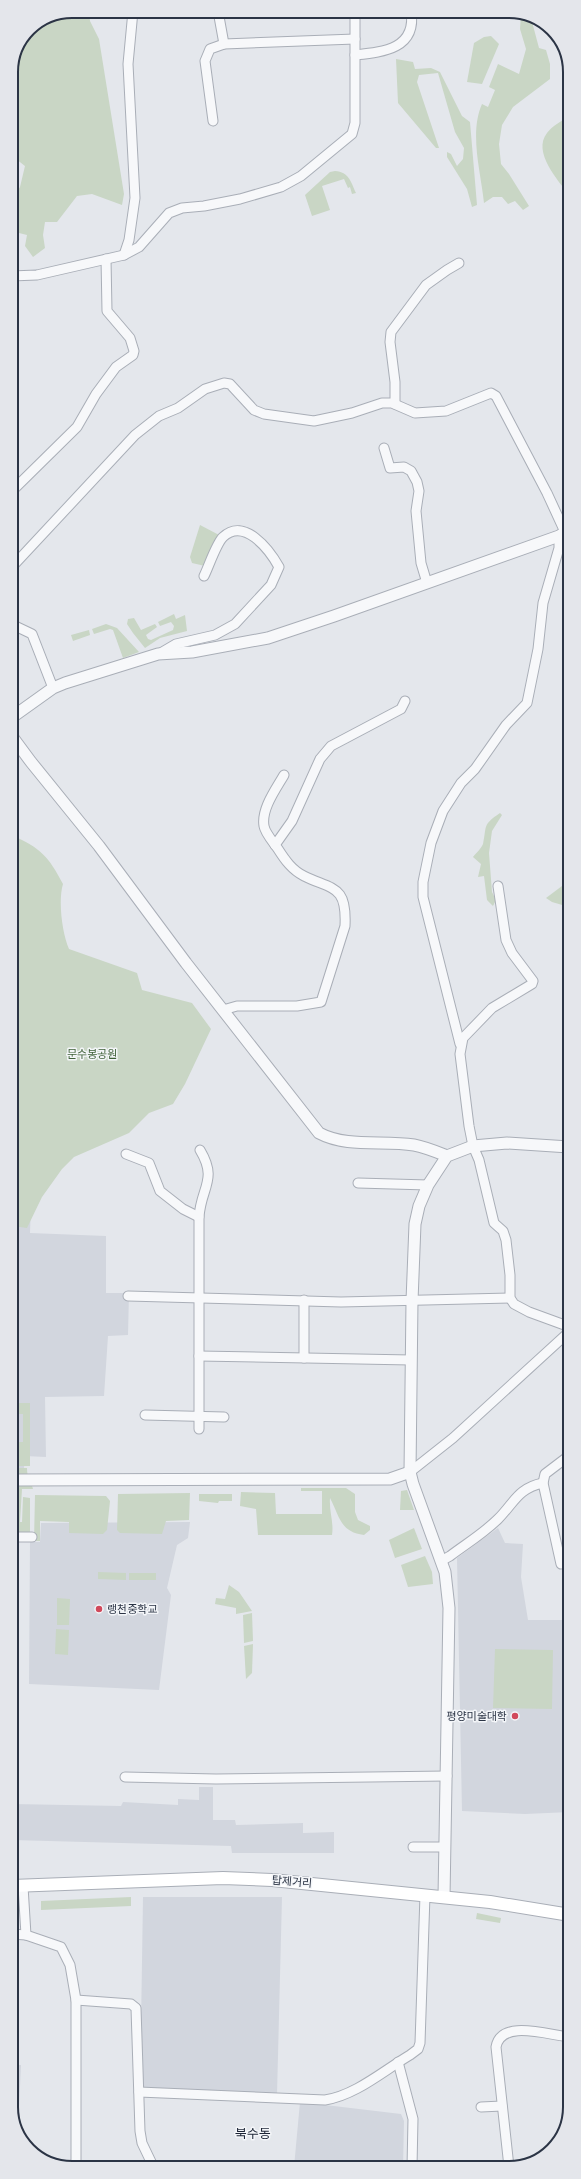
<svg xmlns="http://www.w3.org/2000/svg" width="581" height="2179" font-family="Figtree,'Noto Sans KR',sans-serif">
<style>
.built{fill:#d2d6de}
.green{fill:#c9d6c5}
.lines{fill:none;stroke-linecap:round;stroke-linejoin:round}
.minor-casing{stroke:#a9aeb7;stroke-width:11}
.tertiary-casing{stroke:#a9aeb7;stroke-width:13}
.secondary-casing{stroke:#a9aeb7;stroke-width:14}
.minor{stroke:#f7f8fa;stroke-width:9}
.tertiary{stroke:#f7f8fa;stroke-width:11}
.secondary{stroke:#fff;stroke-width:12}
.poi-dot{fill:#d1495b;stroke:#f4f6f9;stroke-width:1.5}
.labels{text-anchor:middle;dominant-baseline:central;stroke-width:3;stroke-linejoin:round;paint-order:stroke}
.park-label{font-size:11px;fill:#3f6138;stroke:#f4f6f9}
.poi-label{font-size:11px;fill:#2b3445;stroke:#f4f6f9;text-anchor:start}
.street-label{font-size:11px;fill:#2b3445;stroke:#f4f6f9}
.quarter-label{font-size:13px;fill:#1d2536;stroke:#f4f6f9}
.rim{fill:none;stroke:#2b3445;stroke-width:2}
</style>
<rect width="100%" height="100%" fill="#e4e7ec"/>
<g class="built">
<polygon points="12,1201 31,1202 30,1233 106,1236 106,1293 129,1293 128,1335 108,1336 104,1396 45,1397 46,1457 25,1456 24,1468 12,1468"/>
<polygon points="190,1522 188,1538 177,1545 167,1588 171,1595 159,1690 29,1684 30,1542 40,1542 41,1523"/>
<polygon points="498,1528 505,1543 523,1544 521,1577 528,1620 570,1620 570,1812 525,1814 462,1811 457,1558"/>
<polygon points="199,1787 213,1787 213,1820 235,1820 236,1825 303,1823 303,1833 334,1832 334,1853 232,1853 231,1846 12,1840 12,1804 121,1806 123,1802 178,1805 178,1799 199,1800"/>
<polygon points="143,1897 282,1897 277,2095 140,2090"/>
<polygon points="12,2065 21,2065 18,2129 12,2119"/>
<polygon points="300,2102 401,2114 404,2121 403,2167 294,2167"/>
</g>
<g class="green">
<polygon points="73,11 89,11 90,21 99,39 124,194 122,205 92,194 77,196 57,222 45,222 43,235 45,248 33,257 25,246 27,235 11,231 11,202 20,187 25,166 16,159 11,160 11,72 29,29 53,22 58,17"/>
<path d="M 521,14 L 531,18 L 539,48 L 546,50 L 550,64 L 550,79 L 513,107 L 502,125 L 499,144 L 501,164 L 509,174 L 529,206 L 523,210 L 515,201 L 508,204 L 502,197 L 493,197 L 484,203 C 481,173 469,133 482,104 L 488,107 L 495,90 L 489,87 L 498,64 L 519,74 L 526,49 L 520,29 Z"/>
<polygon points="491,36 499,44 482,84 467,82 474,43 484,37"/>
<polygon points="396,59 413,62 415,69 431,68 440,72 462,116 470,122 477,205 472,207 467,189 447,157 447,152 451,154 457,166 463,159 464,148 455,132 438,73 419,75 417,82 439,148 436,148 398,103"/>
<path d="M 569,116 L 569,195 C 558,180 532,152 547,133 C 552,126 562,121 569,116 Z"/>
<path d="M 335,171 C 349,172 351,182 356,193 L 352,194 L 350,187 L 348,188 L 344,179 L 322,186 L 330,210 L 312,216 L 305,195 L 330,172 Z"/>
<polygon points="200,525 221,536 205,566 192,563 190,557"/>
<polygon points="174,614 176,619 185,615 187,631 160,638 145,648 133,633 127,624 128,619 134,618 141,630 155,624 157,627 146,635 148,639 151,640 173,630 174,626 171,622 160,626 158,622"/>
<polygon points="106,624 117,628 139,652 123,658 113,630 110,629 94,634 92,629"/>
<polygon points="89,630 90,635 73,641 71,635"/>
<path d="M 500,813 L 502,815 L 492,831 L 489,853 L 492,892 L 496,900 L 493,906 L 487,900 L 484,876 L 478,877 L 481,864 L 473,857 C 476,853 481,849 483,844 C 487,826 482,825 500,813 Z"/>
<path d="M 11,835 C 40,847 49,857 63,884 C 58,900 62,933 69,949 L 137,973 L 142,990 L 192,1003 L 211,1029 L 185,1084 L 173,1104 L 149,1113 L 129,1133 L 74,1157 L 62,1169 L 42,1197 L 27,1228 L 13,1226 L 12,1213 Z"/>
<polygon points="566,883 569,885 569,907 552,902 546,898"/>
<polygon points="12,1403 30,1403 30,1466 16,1466 16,1456 12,1456 12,1442 23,1442 23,1414 12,1414"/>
<path d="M 12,1468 L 27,1468 C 27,1479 31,1480 33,1489 L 22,1489 L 20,1522 L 22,1522 L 23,1497 L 30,1498 L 30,1532 L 12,1532 Z"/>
<path d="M 301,1488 L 346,1488 L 355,1494 L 355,1512 L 358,1520 L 370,1526 L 370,1530 L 364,1535 C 340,1532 340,1517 330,1498 C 329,1512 334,1522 332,1535 L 258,1535 L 256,1509 L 240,1506 L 241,1492 L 275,1493 L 276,1514 L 322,1514 L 322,1491 L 301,1491 Z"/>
<polygon points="407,1490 414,1510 400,1510 401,1491"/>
<polygon points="190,1493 189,1520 166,1521 162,1534 120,1533 117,1530 118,1494"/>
<polygon points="199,1494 232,1494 232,1501 219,1501 218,1503 199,1501"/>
<polygon points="35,1495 106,1496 110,1501 107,1530 103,1534 69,1533 69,1522 40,1521 40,1541 34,1541"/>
<polygon points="414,1528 422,1549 395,1558 389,1540"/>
<polygon points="425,1556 432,1572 433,1584 408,1587 401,1565"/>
<polygon points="98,1572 126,1573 126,1580 98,1579"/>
<rect x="129" y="1573" width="27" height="7"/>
<polygon points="229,1585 239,1592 252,1611 236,1614 236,1608 215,1604 216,1598 225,1599"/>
<polygon points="57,1598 70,1599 69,1625 57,1625"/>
<polygon points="252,1613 253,1641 244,1643 243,1615"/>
<polygon points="56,1629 69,1630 68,1655 55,1654"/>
<polygon points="253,1644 252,1673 246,1679 244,1646"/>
<polygon points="495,1649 553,1650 552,1709 493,1708"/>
<polygon points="131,1897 131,1906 41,1910 41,1901"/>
<polygon points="477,1913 501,1918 500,1923 476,1919"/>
</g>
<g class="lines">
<g class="minor-casing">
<g id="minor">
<polyline points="218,11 224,44"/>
<path d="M 355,55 C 383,52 417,49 411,11"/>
<polyline points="213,121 205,61 210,49 224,44 355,39"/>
<polyline points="124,255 129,240 135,198 128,64 133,11"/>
<polyline points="11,276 37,275 124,255 139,247 169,213 182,208 204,206 240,199 281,187 301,176 352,134 355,123 355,11"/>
<polyline points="395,404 395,382 390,342 391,332 426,285 447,270 459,263"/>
<polyline points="384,448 390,468 404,467 411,471 417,482 419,491 416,511 421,563 427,583"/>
<polyline points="11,492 77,427 96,394 116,367 133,355 134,351 130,338 107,311 106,259"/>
<polyline points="11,568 135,435 159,416 178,408 205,389 224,383 230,384 254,410 264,414 314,421 352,413 382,403 392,403 415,413 446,411 491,393 496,396 547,493 565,532"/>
<polyline points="11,624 32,634 53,688"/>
<path d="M 159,654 L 176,644 L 215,635 L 235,624 L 271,585 L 279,567 C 269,549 244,517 223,537 C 216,544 209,566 204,576"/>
<polyline points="275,845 292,821 320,759 331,746 401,709 405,701"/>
<polyline points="498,886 506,940 512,953 533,981 532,984 492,1008 463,1038 460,1054 469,1126 473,1146 479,1160 494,1223 503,1231 506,1240 510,1275 510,1298 514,1304 529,1312 570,1327"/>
<path d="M 223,1010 L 237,1006 L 297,1006 L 321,1002 L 345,926 C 347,885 333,890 304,876 C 292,870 285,860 278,849 C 274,843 265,833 264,826 C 261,809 276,789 284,775"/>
<polyline points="460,1044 423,897 423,882 431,843 443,811 461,783 475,769 506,725 527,703 538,649 543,603 559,548 559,536"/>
<polyline points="126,1154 149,1163 160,1191 183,1209 199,1217"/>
<polyline points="358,1183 428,1185"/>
<polyline points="128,1296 341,1302 510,1298"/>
<polyline points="199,1356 411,1360"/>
<polyline points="304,1358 304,1300"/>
<polyline points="145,1415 224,1417"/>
<path d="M 199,1429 L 199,1217 C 201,1187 218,1180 200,1150"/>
<polyline points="410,1472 453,1438 570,1331"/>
<polyline points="12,1537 32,1537"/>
<path d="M 441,1561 L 450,1556 C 466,1544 484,1533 498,1519 C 514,1503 518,1488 543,1483"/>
<polyline points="561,1564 543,1483 545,1474 570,1455"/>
<polyline points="125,1777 216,1779 447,1776"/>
<polyline points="413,1847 445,1847"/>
<polyline points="23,1886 26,1935 61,1947 70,1965 76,2000 76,2168"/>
<polyline points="12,1934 26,1935"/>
<polyline points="76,2000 131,2004 136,2008 140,2131 142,2143 153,2166"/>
<polyline points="398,2062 413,2119 412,2167"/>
<path d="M 139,2092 L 325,2100 C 356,2095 383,2071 410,2055 L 418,2049 L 420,2043 L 425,1895"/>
<polyline points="481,2107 502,2106"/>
<path d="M 509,2167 L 496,2047 C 501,2018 551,2036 570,2037"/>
</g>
</g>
<g class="tertiary-casing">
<g id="tertiary">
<polyline points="11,718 53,688 65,683 158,654 192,652 268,638 334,616 559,536 569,530"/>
<path d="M 11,735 L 31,762 L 99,846 L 186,963 L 319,1133 C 347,1148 383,1140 414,1145 C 425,1147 437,1152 447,1156"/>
<polyline points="12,1480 390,1479 410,1472"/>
<polyline points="444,1897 449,1608 445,1572 413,1484 410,1472 412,1301 415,1224 419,1206 428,1185 447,1156 473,1146 507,1143 569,1147"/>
</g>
</g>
<g class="secondary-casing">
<polyline id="secondary" points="12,1886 223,1878 272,1880 490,1902 570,1915"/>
</g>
<use href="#minor" class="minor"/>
<use href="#tertiary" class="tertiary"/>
<use href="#secondary" class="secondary"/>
</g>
<g class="poi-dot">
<circle cx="99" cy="1609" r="4"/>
<circle cx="515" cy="1716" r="4"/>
</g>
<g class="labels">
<g class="park-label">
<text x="92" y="1054">문수봉공원</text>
</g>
<g class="poi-label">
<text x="107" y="1609">랭천중학교</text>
<text x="507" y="1716" text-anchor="end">평양미술대학</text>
</g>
<g class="street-label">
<text transform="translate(292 1882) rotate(5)">탑제거리</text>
</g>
<g class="quarter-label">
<text x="253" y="2133">북수동</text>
</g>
</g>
<path d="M0 0H581V2179H0ZM72 18H509A54 54 0 0 1 563 72V2107A54 54 0 0 1 509 2161H72A54 54 0 0 1 18 2107V72A54 54 0 0 1 72 18Z" fill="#e4e6eb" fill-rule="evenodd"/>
<path class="rim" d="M72 18H509A54 54 0 0 1 563 72V2107A54 54 0 0 1 509 2161H72A54 54 0 0 1 18 2107V72A54 54 0 0 1 72 18Z"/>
</svg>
